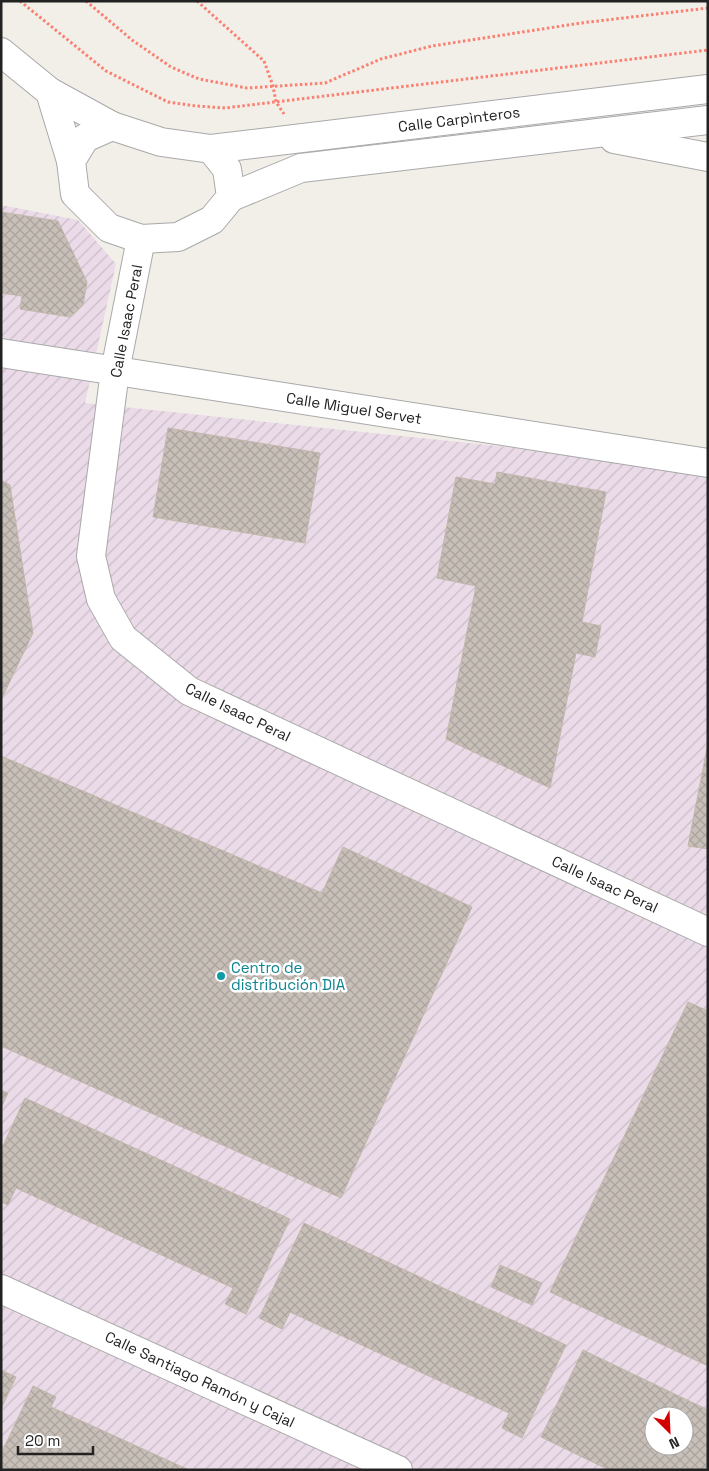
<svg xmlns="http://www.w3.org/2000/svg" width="709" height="1471" font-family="'Space Grotesk',sans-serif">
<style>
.industrial{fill:url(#industrial-furrows);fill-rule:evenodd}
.building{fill:url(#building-cross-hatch);stroke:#c4b6ab;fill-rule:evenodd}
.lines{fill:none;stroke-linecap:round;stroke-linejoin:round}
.minor-casing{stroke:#a9a9a9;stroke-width:30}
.path{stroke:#fa8072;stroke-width:3;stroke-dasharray:2.5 2.5;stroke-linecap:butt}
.minor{stroke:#fff;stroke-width:28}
.culture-dot{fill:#0f9aa8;stroke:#fff;stroke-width:2}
.labels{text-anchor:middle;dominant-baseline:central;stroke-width:5;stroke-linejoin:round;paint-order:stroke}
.street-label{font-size:15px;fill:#222;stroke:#fff}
.culture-label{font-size:15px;fill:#0d838f;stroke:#fff;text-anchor:start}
</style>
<defs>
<pattern id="industrial-furrows" width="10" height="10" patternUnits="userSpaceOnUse" patternTransform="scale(1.25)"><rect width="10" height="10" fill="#ebdbe8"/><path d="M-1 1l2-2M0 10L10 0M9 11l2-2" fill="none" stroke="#c9bcc7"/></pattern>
<pattern id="building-cross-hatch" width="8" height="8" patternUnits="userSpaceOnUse" patternTransform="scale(1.25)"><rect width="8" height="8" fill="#c7bfb8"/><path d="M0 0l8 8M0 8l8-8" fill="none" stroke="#aba49e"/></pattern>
</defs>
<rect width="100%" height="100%" fill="#f2efe9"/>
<path class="industrial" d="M 1,205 L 78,220 L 116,264 L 85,403 L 708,468 L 708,1470 L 1,1470 ZM 654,1416 L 684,1416 L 684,1446 L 654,1446 Z"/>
<g class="building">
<polygon points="1,212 58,221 87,282 83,305 70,317 20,309 22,296 1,293"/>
<polygon points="168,428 320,453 305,543 153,517"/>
<polygon points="497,472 606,492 582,622 601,626 595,657 576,653 550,788 446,739 476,586 437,578 456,477 495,484"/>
<polygon points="1,480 10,485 33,633 1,700"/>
<polygon points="708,743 708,849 688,846"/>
<polygon points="1,756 322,893 343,847 472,907 341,1198 1,1046"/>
<polygon points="688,1002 708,1011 708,1366 550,1292"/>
<polygon points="1,1090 8,1093 1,1108"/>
<polygon points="25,1098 290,1219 246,1314 225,1304 233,1288 16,1188 8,1205 1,1202 1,1150"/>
<polygon points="304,1223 566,1345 522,1438 502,1428 509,1413 290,1312 282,1329 259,1318"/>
<polygon points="500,1265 542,1283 532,1305 491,1287"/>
<path d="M 583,1350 L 708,1410 L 708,1470 L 609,1470 L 541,1437 ZM 654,1416 L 684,1416 L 684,1446 L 654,1446 Z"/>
<polygon points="1,1370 16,1377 1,1409"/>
<polygon points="33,1386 56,1397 51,1407 189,1470 1,1470 1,1454"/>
</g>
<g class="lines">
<g class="minor-casing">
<g id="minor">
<polyline points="1,52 50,92"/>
<polygon points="112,126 161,142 211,149 227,169 231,197 212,220 178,237 141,239 109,228 75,194 71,161 85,138"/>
<polyline points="614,139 708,157"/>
<polyline points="211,149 708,89"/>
<polyline points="71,161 50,92 112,126"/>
<polyline points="231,197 301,168 708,120"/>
<polyline points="141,239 115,371 91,556 101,599 123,638 189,691 708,932"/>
<polyline points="1,353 708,463"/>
<polyline points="1,1289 398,1470"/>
</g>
</g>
<g class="path">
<polyline points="20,1 106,71 168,102 196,106 225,108 708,50"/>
<polyline points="86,1 132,40 171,67 199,79 247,88 325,83 381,59 432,46 581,23 708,8"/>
<polyline points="197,1 264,61 273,86 276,102 284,114"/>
</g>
<use href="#minor" class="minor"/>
</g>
<circle class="culture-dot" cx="221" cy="976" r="5"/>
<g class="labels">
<g class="street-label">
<text transform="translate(459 119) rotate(-7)">Calle Carpìnteros</text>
<text transform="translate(126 321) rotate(-79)">Calle Isaac Peral</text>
<text transform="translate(354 408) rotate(9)">Calle Miguel Servet</text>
<text transform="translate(238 712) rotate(26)">Calle Isaac Peral</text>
<text transform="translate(605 884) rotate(25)">Calle Isaac Peral</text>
<text transform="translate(200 1379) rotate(25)">Calle Santiago Ramón y Cajal</text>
</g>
<g class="culture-label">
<text x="231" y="967">Centro de<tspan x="231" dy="17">distribución DIA</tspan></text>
</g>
</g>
<rect width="709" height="1471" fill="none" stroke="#222222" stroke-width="5"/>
<g transform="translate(669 1431) rotate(156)"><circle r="24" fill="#ffffff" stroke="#a7a7a7"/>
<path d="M0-4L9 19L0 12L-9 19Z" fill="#d40000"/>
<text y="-8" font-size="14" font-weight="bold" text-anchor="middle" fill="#222222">N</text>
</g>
<path d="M18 1446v8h75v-8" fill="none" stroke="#222222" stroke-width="2.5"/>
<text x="25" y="1446" font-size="15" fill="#222222" stroke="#ffffff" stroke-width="4" paint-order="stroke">20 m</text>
</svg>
